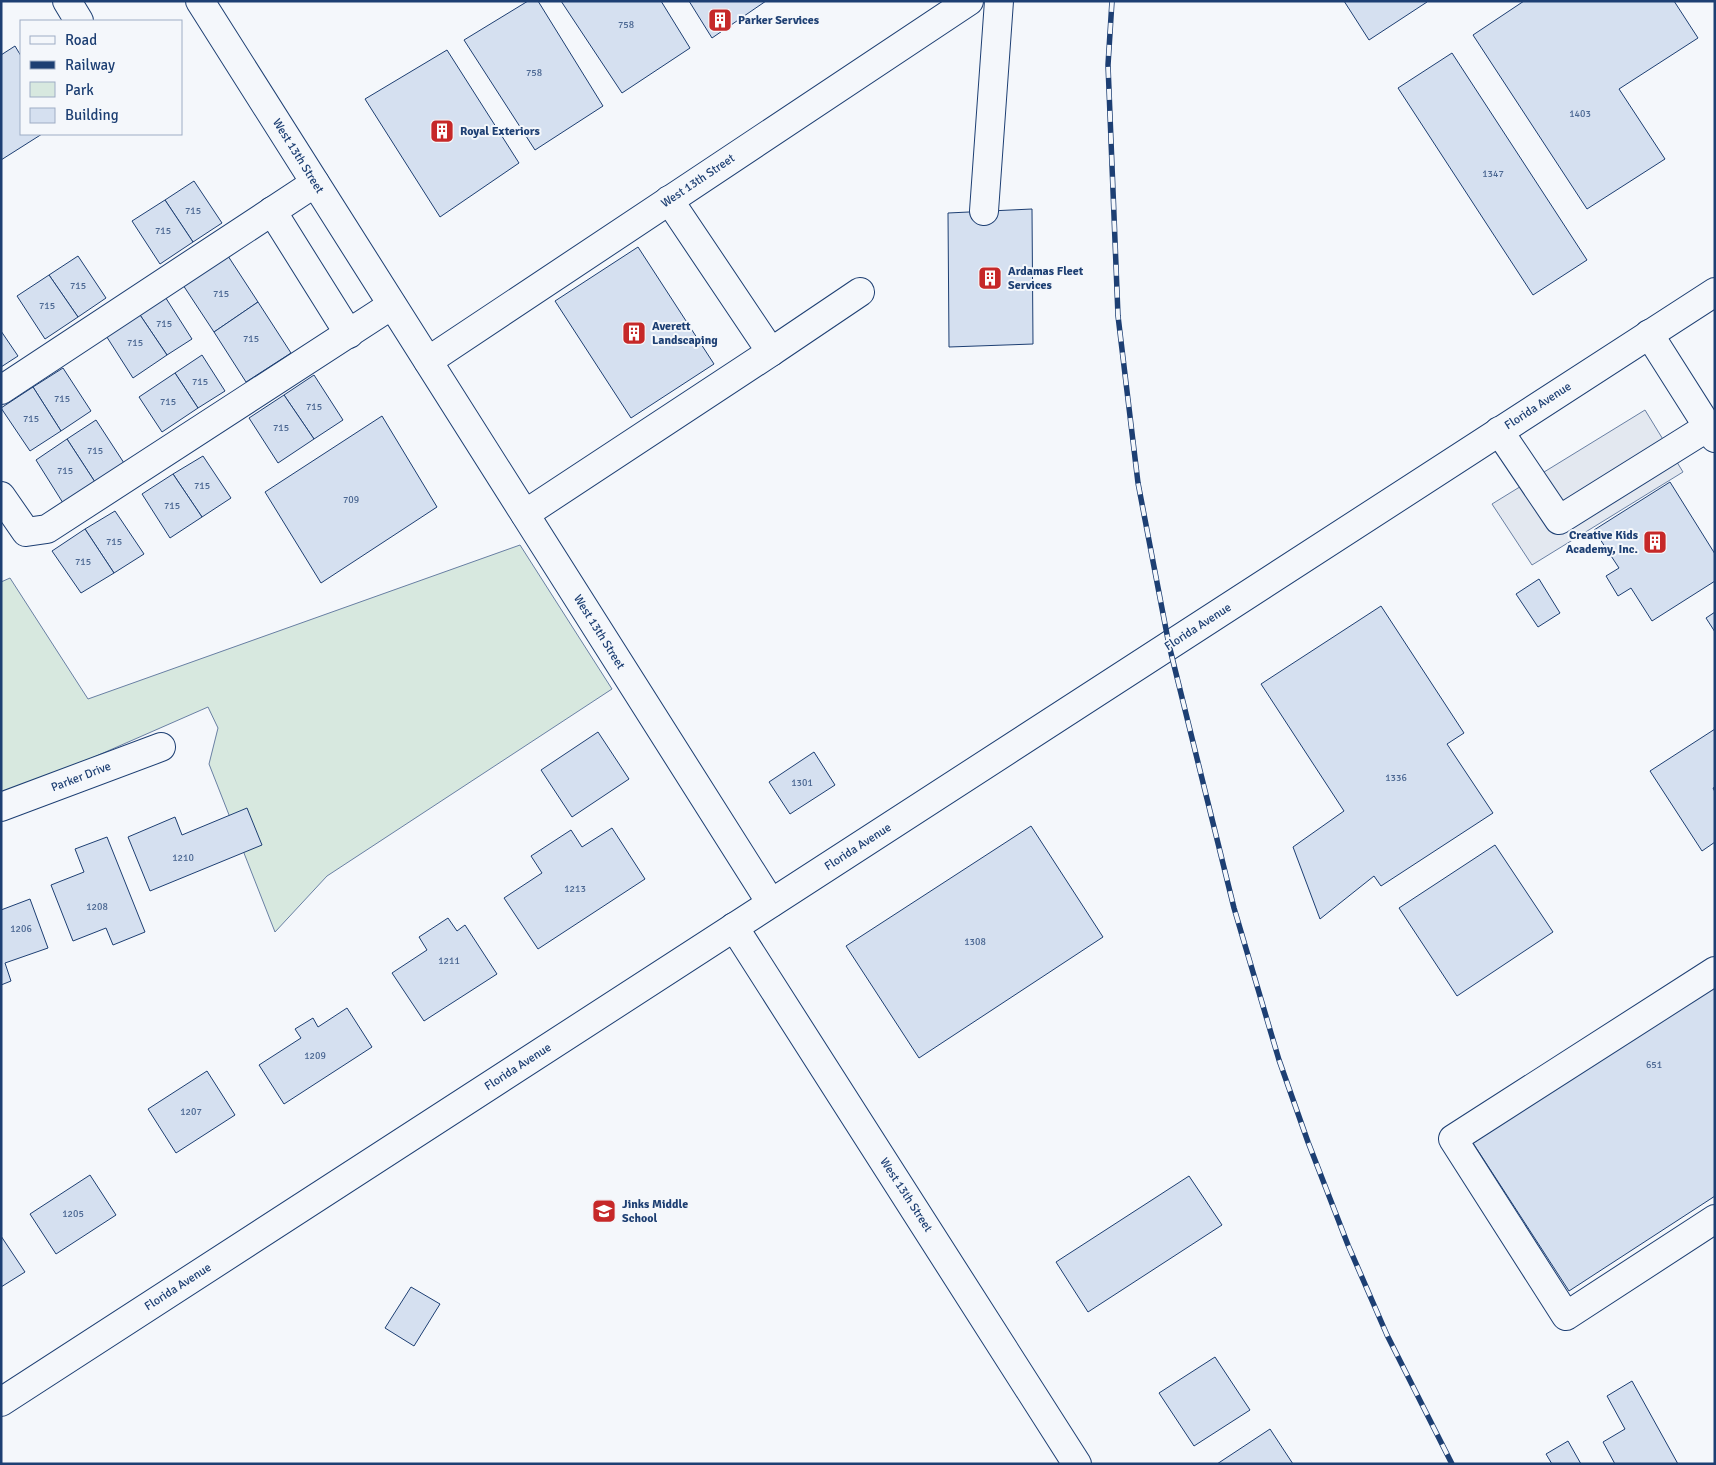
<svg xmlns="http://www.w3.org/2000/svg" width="1716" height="1465" font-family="Signika,sans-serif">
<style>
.green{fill:#d7e8df;stroke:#687fa3}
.parking{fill:#e3e8f0;stroke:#687fa3}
.building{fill:#d5e0f0;stroke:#1d3f73}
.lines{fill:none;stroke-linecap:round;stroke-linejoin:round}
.minor-casing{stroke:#1d3f73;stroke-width:30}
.minor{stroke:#f4f7fb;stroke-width:28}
.rail-casing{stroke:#1d3f73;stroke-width:5.5}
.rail{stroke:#f4f7fb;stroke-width:4;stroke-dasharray:11;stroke-linecap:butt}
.labels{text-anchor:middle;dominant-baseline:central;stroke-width:4;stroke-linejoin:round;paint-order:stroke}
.number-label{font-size:10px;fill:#4b6792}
.poi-label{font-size:12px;font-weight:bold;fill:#1d3f73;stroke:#f4f7fb;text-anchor:start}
.street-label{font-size:12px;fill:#1d3f73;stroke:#f4f7fb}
</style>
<rect width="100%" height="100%" fill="#f4f7fb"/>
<polygon class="green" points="520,545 612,689 327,876 275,932 209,764 218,728 208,707 44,779 1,795 1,582 10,578 88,699"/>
<polygon class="parking" points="1645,410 1683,472 1532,565 1492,504"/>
<g class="building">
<polygon points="528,1 538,1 603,106 535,150 464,40"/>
<polygon points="561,1 661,1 690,48 622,93"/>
<polygon points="689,1 766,1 712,38"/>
<polygon points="1344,1 1426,1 1427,2 1369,40"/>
<polygon points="1524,1 1674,1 1698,38 1619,89 1665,159 1587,209 1473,35"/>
<polygon points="15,46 21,56 21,134 42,134 1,160 1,55"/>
<polygon points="447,50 519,163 440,217 365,99"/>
<polygon points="1452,53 1587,260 1533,295 1398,88"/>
<polygon points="194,181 222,223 193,242 165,200"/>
<polygon points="165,200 193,242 160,264 132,221"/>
<polygon points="1032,209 1033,344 949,347 948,213"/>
<polygon points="638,247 714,364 631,418 555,301"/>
<polygon points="78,256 106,298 78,317 49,275"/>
<polygon points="228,256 258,302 214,332 183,285"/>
<polygon points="49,275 78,317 45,339 17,296"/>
<polygon points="162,292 192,339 167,355 136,309"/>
<polygon points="258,302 291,353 246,382 214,332"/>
<polygon points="136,309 167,355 133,378 103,331"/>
<polygon points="1,331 18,356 1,367"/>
<polygon points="202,355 225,391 198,408 175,373"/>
<polygon points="63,368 91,411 61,431 33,387"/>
<polygon points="175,373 198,408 162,432 139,397"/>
<polygon points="314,375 343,420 314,439 284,395"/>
<polygon points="33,387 61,431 30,451 1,408"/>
<polygon points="284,395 314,439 278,463 249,418"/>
<polygon points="382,416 437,507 321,583 265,492"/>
<polygon points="96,420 124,463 95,482 67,439"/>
<polygon points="67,439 95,482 63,503 36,460"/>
<polygon points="203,456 231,498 202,517 173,474"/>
<polygon points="173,474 202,517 170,538 142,494"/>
<polygon points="1670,482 1715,554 1715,581 1652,621 1631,588 1618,596 1606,576 1619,568 1594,530"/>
<polygon points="115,511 144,554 114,573 85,529"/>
<polygon points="85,529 114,573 81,593 52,551"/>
<polygon points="1539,579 1560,613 1538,627 1516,594"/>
<polygon points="1381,606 1464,733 1447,744 1493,813 1381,886 1374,876 1320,919 1293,847 1344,811 1261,684"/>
<polygon points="1715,612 1715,632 1706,618"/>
<polygon points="1715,729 1715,787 1713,788 1715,792 1715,842 1702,851 1650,771"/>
<polygon points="598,732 629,779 572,817 541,770"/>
<polygon points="814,752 835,785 790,814 769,782"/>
<polygon points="247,808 262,845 150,891 128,837 175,817 182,835"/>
<polygon points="1031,826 1103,937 919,1058 846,946"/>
<polygon points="612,828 645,879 538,949 504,898 542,873 531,856 571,830 582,847"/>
<polygon points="107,837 145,932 113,945 106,928 73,941 51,885 84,872 75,849"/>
<polygon points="1495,845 1553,932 1457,996 1399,908"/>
<polygon points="30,899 48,948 5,963 11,981 1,985 1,910"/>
<polygon points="448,918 457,931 465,925 497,974 424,1021 392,973 427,950 419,937"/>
<polygon points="1715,986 1715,1196 1569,1291 1473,1143"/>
<polygon points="347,1008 372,1047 284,1104 259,1065 301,1038 295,1029 313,1018 318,1027"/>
<polygon points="207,1071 235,1115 176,1153 148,1109"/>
<polygon points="90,1175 116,1215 56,1254 30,1214"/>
<polygon points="1189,1176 1222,1225 1088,1312 1056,1262"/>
<polygon points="1,1236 25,1272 1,1287"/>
<polygon points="411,1287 440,1304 414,1346 385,1328"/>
<polygon points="1215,1357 1250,1410 1194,1446 1159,1393"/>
<polygon points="1632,1381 1678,1464 1615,1464 1603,1442 1625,1429 1607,1396"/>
<polygon points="1270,1429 1293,1464 1217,1464"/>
<polygon points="1568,1441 1581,1464 1552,1464 1546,1454"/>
</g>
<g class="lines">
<g class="minor-casing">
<g id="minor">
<polyline points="67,1 79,21"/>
<polyline points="200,1 771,903"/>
<polyline points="272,211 349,334"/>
<polyline points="984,211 999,1"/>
<polyline points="1649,334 1715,438"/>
<polyline points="771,352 860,292"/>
<polyline points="428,361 969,1"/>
<polyline points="1,390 315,183"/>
<polyline points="1499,431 1559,520 1708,427"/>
<polyline points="1,496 26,532 47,529 392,305"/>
<polyline points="525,514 771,352 669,200"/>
<polyline points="1,807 161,747"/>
<polyline points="734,927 1077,1464"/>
<polyline points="1715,971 1453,1139 1566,1316 1715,1219"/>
<polyline points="1,1402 1715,292"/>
</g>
</g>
<use href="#minor" class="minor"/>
<g class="rail-casing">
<polyline id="rail" points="1112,1 1108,65 1118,316 1138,483 1169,645 1234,908 1279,1060 1308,1142 1348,1245 1387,1335 1452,1464"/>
</g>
<use href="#rail" class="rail"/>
</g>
<defs>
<g id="building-square" transform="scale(1.25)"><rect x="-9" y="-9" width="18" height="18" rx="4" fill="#c62828" stroke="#f4f7fb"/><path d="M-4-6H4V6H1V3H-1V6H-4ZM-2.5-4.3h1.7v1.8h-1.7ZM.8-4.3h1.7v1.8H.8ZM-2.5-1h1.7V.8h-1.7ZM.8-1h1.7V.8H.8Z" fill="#fff"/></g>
<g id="school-square" transform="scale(1.25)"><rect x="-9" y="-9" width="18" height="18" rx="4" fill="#c62828" stroke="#f4f7fb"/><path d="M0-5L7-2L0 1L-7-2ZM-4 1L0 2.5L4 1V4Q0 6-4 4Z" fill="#fff"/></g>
</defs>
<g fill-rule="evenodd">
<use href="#building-square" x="720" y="20"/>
<use href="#building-square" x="442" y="131"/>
<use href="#building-square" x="990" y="278"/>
<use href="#building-square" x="634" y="333"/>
<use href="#building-square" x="1655" y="542"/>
<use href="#school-square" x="604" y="1211"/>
</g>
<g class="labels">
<g class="number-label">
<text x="626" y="25">758</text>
<text x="534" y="73">758</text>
<text x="1580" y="114">1403</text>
<text x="1493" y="174">1347</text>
<text x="193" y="211">715</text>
<text x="163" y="231">715</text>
<text x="78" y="286">715</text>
<text x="221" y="294">715</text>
<text x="47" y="306">715</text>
<text x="164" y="324">715</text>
<text x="251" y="339">715</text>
<text x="135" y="343">715</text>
<text x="200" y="382">715</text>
<text x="62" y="399">715</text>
<text x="168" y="402">715</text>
<text x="314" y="407">715</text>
<text x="31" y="419">715</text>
<text x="281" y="428">715</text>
<text x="95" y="451">715</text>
<text x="65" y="471">715</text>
<text x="202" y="486">715</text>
<text x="351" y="500">709</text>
<text x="172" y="506">715</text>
<text x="114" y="542">715</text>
<text x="83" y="562">715</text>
<text x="1396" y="778">1336</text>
<text x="802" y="783">1301</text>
<text x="183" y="858">1210</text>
<text x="575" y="889">1213</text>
<text x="97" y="907">1208</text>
<text x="21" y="929">1206</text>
<text x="975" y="942">1308</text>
<text x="449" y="961">1211</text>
<text x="315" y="1056">1209</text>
<text x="1654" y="1065">651</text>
<text x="191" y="1112">1207</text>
<text x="73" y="1214">1205</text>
</g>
<g class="poi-label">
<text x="738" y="20">Parker Services</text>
<text x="460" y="131">Royal Exteriors</text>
<text x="1008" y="271">Ardamas Fleet<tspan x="1008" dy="14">Services</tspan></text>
<text x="652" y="326">Averett<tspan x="652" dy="14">Landscaping</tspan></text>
<text x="1638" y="535" text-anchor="end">Creative Kids<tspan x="1638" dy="14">Academy, Inc.</tspan></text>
<text x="622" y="1204">Jinks Middle<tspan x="622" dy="14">School</tspan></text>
</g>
<g class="street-label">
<text transform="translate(298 156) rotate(58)">West 13th Street</text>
<text transform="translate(698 181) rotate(-34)">West 13th Street</text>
<text transform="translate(1538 406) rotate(-33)">Florida Avenue</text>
<text transform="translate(1198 627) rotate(-33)">Florida Avenue</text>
<text transform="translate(599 632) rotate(58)">West 13th Street</text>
<text transform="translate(81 777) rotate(-21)">Parker Drive</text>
<text transform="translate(858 847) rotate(-33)">Florida Avenue</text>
<text transform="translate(518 1067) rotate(-33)">Florida Avenue</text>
<text transform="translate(906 1195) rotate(57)">West 13th Street</text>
<text transform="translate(178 1287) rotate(-33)">Florida Avenue</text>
</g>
</g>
<rect width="1716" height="1465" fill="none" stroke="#1d3f73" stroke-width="5"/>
<rect x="20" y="20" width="162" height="115" fill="#f4f7fb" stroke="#9eadc5"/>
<rect x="30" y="36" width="25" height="8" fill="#f4f7fb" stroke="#9eadc5"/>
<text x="65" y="45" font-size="15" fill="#1d3f73">Road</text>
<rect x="30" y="61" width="25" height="8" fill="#1d3f73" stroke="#9eadc5"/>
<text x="65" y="70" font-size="15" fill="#1d3f73">Railway</text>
<rect x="30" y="82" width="25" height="15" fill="#d7e8df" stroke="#9eadc5"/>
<text x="65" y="95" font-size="15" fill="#1d3f73">Park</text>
<rect x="30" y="108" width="25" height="15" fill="#d5e0f0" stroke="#9eadc5"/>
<text x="65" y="120" font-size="15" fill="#1d3f73">Building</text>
</svg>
